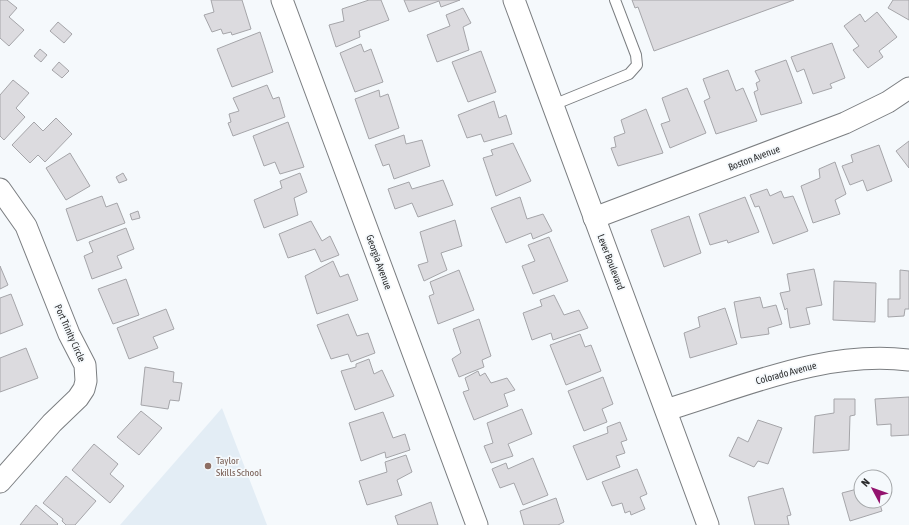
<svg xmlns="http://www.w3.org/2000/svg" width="909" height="525" font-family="'Asap Condensed',sans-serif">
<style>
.built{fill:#e3edf5}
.building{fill:#dcdbdf;stroke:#a5a5a9}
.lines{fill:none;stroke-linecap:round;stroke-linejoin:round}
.service-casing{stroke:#7b7e81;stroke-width:12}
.minor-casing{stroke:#7b7e81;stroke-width:23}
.service{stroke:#fff;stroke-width:10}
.minor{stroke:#fff;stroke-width:21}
.education-dot{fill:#8d6e63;stroke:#f5f9fc;stroke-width:1.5}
.labels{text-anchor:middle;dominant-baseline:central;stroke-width:3.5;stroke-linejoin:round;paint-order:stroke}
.street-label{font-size:10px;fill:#2d2e2f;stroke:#f5f9fc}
.education-label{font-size:10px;fill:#785e54;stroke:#f5f9fc;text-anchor:start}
</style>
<rect width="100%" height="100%" fill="#f5f9fc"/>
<polygon class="built" points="222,408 267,525 120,525"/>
<g class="building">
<polygon points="0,0 7,0 17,8 9,17 24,30 9,46 0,38"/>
<polygon points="211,0 242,0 251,29 232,35 231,32 223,34 221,29 212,32 204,15 214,12"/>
<polygon points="369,0 381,0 389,20 359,31 360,37 336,47 329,25 344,21 342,9"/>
<polygon points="404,0 460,0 441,7 439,1 409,12"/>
<polygon points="632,0 794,0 654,51 638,7 635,8"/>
<polygon points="893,0 909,0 909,20 888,8"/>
<polygon points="463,8 471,23 463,27 469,50 437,62 427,35 450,26 446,15"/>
<polygon points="877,12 897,37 879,51 883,57 868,68 853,50 859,46 844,26 860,14 865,22"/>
<polygon points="58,22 72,34 64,43 50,31"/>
<polygon points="260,32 273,72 232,87 217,49"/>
<polygon points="832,43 845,78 830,84 832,88 813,94 804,69 797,72 791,57"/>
<polygon points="361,44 364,52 371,49 383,82 355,92 340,53"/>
<polygon points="40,49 47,55 41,62 34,56"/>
<polygon points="481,51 496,92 468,102 452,62"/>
<polygon points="786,60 802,103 761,115 754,92 758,90 756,83 760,81 755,71"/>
<polygon points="59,62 69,71 62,78 52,70"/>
<polygon points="728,70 736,91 743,88 757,121 716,134 704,101 710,98 703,79"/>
<polygon points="13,80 29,93 16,108 25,117 4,140 0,136 0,95"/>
<polygon points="267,85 273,99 279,97 285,117 233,136 228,123 231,122 229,114 239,111 233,98"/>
<polygon points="687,88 706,133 670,148 661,124 670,121 662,98"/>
<polygon points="379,90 380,97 388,94 399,128 369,139 355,99"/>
<polygon points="494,101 499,118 506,115 512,134 484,142 481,134 467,138 458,115"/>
<polygon points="646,109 663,153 618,166 611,148 616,147 614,137 625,133 621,120"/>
<polygon points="56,118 72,134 45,162 38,155 30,163 12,145 34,122 43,131"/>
<polygon points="288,122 304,167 280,174 275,162 264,166 253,136"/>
<polygon points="404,135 406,144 422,140 430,166 394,179 389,164 383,166 375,145"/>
<polygon points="909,141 909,168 896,151"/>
<polygon points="513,143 531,181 496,196 483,158 493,155 491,150"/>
<polygon points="879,145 892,181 867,191 863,180 850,185 842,166 853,162 851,155"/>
<polygon points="70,153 90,186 66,200 46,168"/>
<polygon points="835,162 846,194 835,200 840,214 813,223 801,186 820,178 819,169"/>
<polygon points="123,173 127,180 119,183 116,177"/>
<polygon points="300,173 307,192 294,198 298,215 264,228 254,200 282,188 280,181"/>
<polygon points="443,180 453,205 418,217 412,203 395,209 388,189 409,182 412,189"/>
<polygon points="767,189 770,196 781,191 784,198 793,196 808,231 773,244 759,206 755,207 750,195"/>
<polygon points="102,196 106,207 117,203 125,223 77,241 66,209"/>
<polygon points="520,197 527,219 543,214 552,231 533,239 531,233 506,243 491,208"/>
<polygon points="745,197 759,232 728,243 727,240 710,245 699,214"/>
<polygon points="138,211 140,218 132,220 130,214"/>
<polygon points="689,216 701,253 664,267 651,230"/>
<polygon points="455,220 462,246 441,253 447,270 424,281 418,265 428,262 420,232"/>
<polygon points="311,221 322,241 330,236 339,255 321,262 315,249 288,258 279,234"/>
<polygon points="126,228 134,249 117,256 122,268 92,279 84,256 93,252 89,242"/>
<polygon points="549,237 568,281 533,294 522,266 535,261 528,245"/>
<polygon points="333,261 340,277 348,274 358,300 317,314 305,276"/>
<polygon points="0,266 8,285 0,289"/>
<polygon points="814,269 822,305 806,308 810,324 790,328 787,308 785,310 780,293 790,291 787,274"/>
<polygon points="459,270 474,310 438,324 429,296 434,294 430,282"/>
<polygon points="900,270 909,271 909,309 905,309 904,316 888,317 888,299 900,299"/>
<polygon points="126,279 139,315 113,324 98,289"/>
<polygon points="834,281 876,283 875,322 833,320"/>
<polygon points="11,294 23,325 0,334 0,298"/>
<polygon points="554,295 564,315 579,310 588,328 553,340 551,333 532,340 523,313 542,306 540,300"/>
<polygon points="760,297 763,308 776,305 782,324 768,328 769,334 741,338 734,302"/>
<polygon points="725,308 737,344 690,358 684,333 700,327 698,317"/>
<polygon points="166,309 174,329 153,337 158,348 129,359 117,328"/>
<polygon points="348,314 357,336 368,333 375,353 351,362 348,354 331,359 317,325"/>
<polygon points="479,319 491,356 482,360 484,367 459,377 452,359 461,353 453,329"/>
<polygon points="580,334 585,347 591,345 601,371 566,385 550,345"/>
<polygon points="26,348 38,378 0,392 0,358"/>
<polygon points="369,359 374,374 382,370 394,396 355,410 341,371 356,367 356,364"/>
<polygon points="145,367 174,372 173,382 182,383 179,401 170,400 168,409 141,405"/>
<polygon points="478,371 480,376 485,373 491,383 507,378 515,390 504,394 508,406 474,420 463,392 469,390 465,378"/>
<polygon points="603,377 613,404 602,409 607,422 584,431 568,391"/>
<polygon points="909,397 909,435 891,436 891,424 877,425 875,399"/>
<polygon points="834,399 855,399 855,415 850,416 849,450 813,453 815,416 834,413"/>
<polygon points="522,409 532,434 508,444 513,456 491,463 484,446 493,443 487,423"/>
<polygon points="141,411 162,428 139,455 117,437"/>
<polygon points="383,412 393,438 405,434 410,450 386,458 385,452 361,461 349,423"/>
<polygon points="758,420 782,428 768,464 758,461 754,467 729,456 738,437 748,442"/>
<polygon points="620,422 627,440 621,442 625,453 616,456 620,467 587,480 573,446 608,433 607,427"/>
<polygon points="94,444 118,464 110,474 124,486 110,503 72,470"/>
<polygon points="406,455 412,472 397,480 402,495 367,505 359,481 387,472 385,462"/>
<polygon points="533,458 548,495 523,505 514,483 500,488 492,469 506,463 508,469"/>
<polygon points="637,469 647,494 640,497 645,509 631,515 630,511 625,513 622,503 612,506 602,482"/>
<polygon points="66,476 96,501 75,525 66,525 62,521 63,519 43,503"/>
<polygon points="783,488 791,515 787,516 789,525 755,525 748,497"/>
<polygon points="861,488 861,501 879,501 882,511 850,521 842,493"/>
<polygon points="556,498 564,522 558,525 524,525 520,511"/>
<polygon points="431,502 438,525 398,525 395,516"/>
<polygon points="36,505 58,524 57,525 20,525"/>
</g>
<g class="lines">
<g class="service-casing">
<polyline id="service" points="553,105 629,74 637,65 636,55 615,0"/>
</g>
<g class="minor-casing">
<g id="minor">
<polyline points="282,0 477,525"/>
<polyline points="514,0 708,525"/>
<polyline points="0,189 26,226 69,334 85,365 86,381 84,389 78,398 52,423 0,482"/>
<polyline points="594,218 845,123 888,102 909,88"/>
<path d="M 666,410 C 746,386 824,350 909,360"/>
</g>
</g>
<use href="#service" class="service"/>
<use href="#minor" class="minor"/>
</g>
<circle class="education-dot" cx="208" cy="466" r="4"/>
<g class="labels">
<g class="street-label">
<text transform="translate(754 158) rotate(-21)">Boston Avenue</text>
<text transform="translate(379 262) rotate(70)">Georgia Avenue</text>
<text transform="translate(611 262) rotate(69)">Lever Boulevard</text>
<text transform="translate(70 333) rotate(66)">Port Trinity Circle</text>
<text transform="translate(786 373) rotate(-15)">Colorado Avenue</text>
</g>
<g class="education-label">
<text x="216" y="460">Taylor<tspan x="216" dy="12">Skills School</tspan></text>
</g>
</g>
<g transform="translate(873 489) rotate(311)"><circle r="19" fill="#f5f9fc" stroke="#a5a8aa"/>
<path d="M0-3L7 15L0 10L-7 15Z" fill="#93136e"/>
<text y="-6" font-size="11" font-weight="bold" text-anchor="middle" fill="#2d2e2f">N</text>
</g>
</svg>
